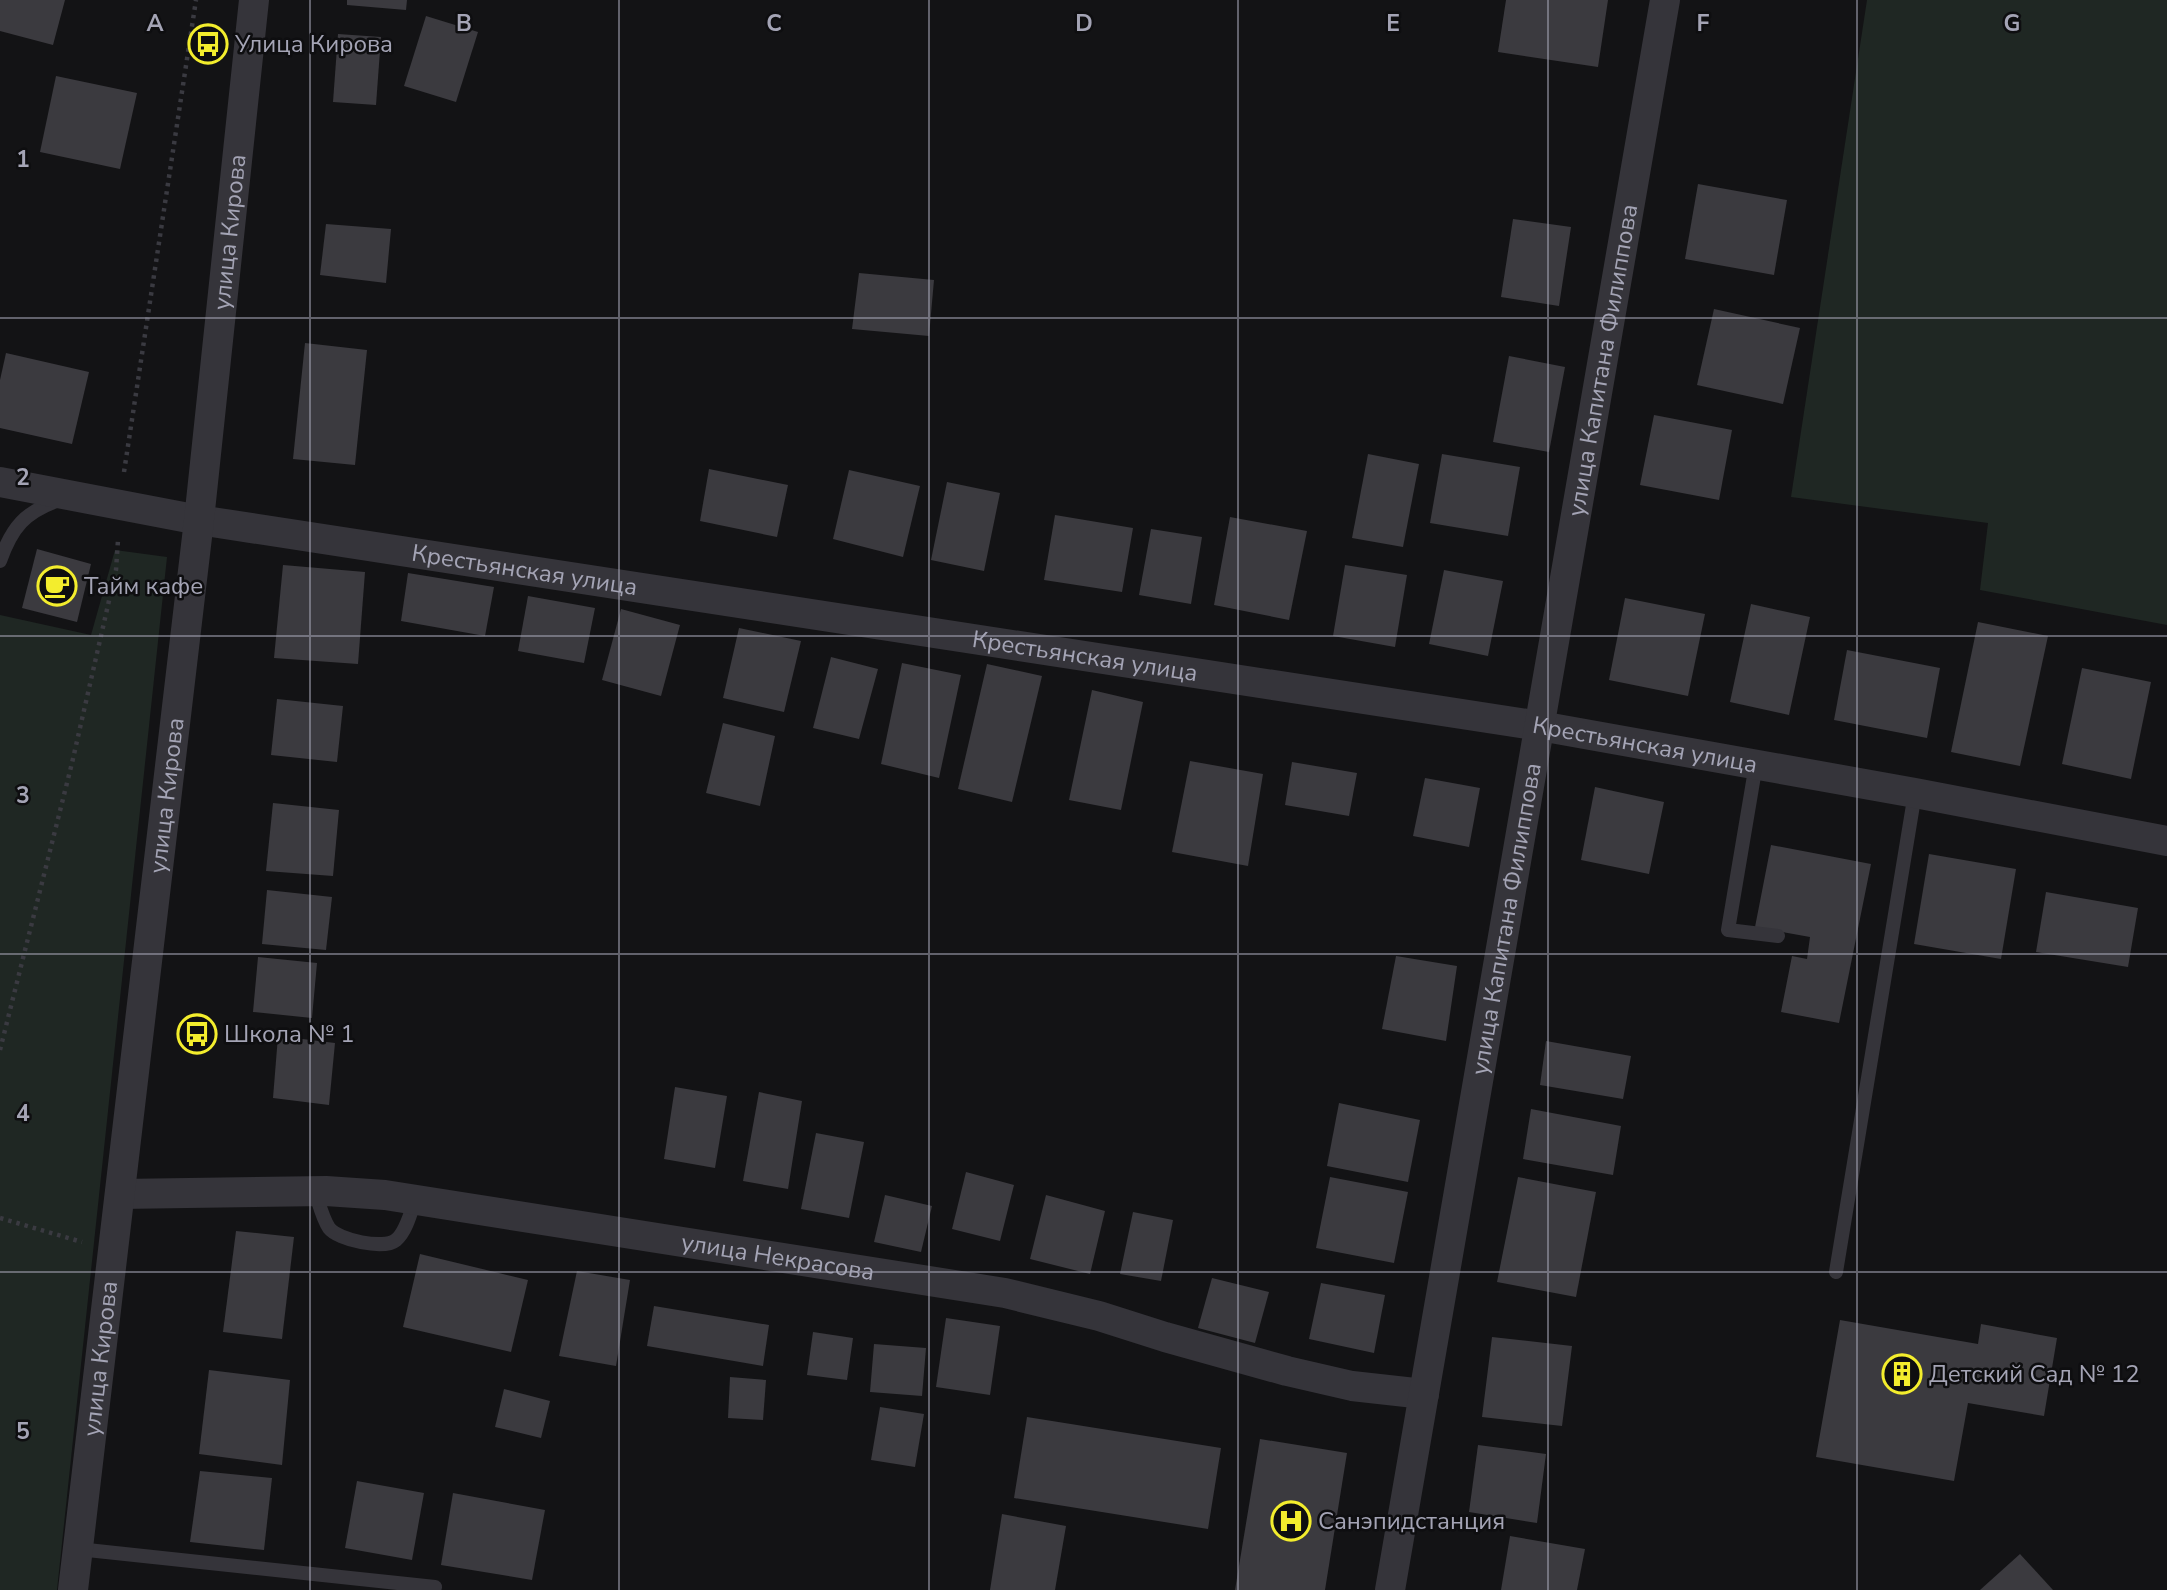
<svg xmlns="http://www.w3.org/2000/svg" width="2167" height="1590" font-family="'Nunito Sans',sans-serif">
<style>
.green{fill:#1f2723}
.building{fill:#3b3a3f}
.lines{fill:none;stroke-linecap:round;stroke-linejoin:round}
.path{stroke:#3a3a41;stroke-width:4.5;stroke-dasharray:3.5 5;stroke-linecap:butt}
.service{stroke:#35343a;stroke-width:14}
.minor{stroke:#35343a;stroke-width:30}
.grid{fill:none;stroke:#a4a4b5;stroke-width:2;stroke-opacity:0.55}
.labels{text-anchor:middle;dominant-baseline:central;stroke-width:5;stroke-linejoin:round;paint-order:stroke}
.poi-label{font-size:24px;fill:#a4a4b5;stroke:#0e0e10;text-anchor:start}
.street-label{font-size:24px;fill:#a4a4b5;stroke:#0e0e10}
.grid-label{font-size:23px;text-anchor:middle;font-weight:bold;fill:#a4a4b5;stroke:#0e0e10;stroke-width:5;stroke-linejoin:round;paint-order:stroke}
</style>
<rect width="100%" height="100%" fill="#131315"/>
<g class="green">
<polygon points="1867,0 2167,0 2167,625 1980,590 1988,523 1791,497"/>
<polygon points="115,550 167,557 57,1590 0,1590 0,615 91,635"/>
</g>
<g class="building">
<polygon points="0,0 65,0 53,45 0,31"/>
<polygon points="347,0 407,0 406,10 347,5"/>
<polygon points="1506,0 1608,0 1598,67 1498,52"/>
<polygon points="426,16 478,32 456,102 404,86"/>
<polygon points="338,34 381,37 376,105 333,102"/>
<polygon points="56,76 137,93 120,169 40,152"/>
<polygon points="1698,184 1787,200 1774,275 1685,259"/>
<polygon points="1513,219 1571,227 1559,306 1501,297"/>
<polygon points="326,224 391,229 386,283 320,275"/>
<polygon points="859,273 934,280 929,336 852,329"/>
<polygon points="1714,309 1800,328 1783,404 1697,385"/>
<polygon points="305,343 367,350 355,465 293,459"/>
<polygon points="6,353 89,372 72,444 0,428 0,380"/>
<polygon points="1509,356 1565,367 1549,452 1493,442"/>
<polygon points="1654,415 1732,430 1719,500 1640,485"/>
<polygon points="1368,454 1419,464 1403,547 1352,538"/>
<polygon points="1442,454 1520,467 1508,536 1430,523"/>
<polygon points="709,469 788,485 777,537 700,521"/>
<polygon points="849,470 920,486 903,557 833,539"/>
<polygon points="947,482 1000,493 984,571 931,560"/>
<polygon points="1055,515 1133,528 1122,592 1044,580"/>
<polygon points="1230,517 1307,531 1289,620 1214,605"/>
<polygon points="1151,529 1202,537 1191,604 1139,595"/>
<polygon points="37,549 91,564 77,622 22,608"/>
<polygon points="283,565 365,572 358,664 274,658"/>
<polygon points="1345,565 1407,575 1395,647 1333,636"/>
<polygon points="1444,570 1503,581 1488,656 1429,644"/>
<polygon points="408,573 494,587 485,636 401,621"/>
<polygon points="528,596 595,608 584,663 518,651"/>
<polygon points="1625,598 1705,614 1688,696 1609,680"/>
<polygon points="1751,604 1810,617 1789,715 1730,702"/>
<polygon points="621,609 680,625 661,696 602,680"/>
<polygon points="1978,622 2048,636 2020,766 1951,752"/>
<polygon points="739,628 801,641 784,712 723,698"/>
<polygon points="1847,650 1940,668 1927,738 1834,720"/>
<polygon points="831,657 878,669 859,739 813,728"/>
<polygon points="902,663 961,675 939,778 881,764"/>
<polygon points="987,664 1042,676 1012,802 958,789"/>
<polygon points="2082,668 2151,682 2131,779 2062,764"/>
<polygon points="1092,690 1143,702 1121,810 1069,800"/>
<polygon points="277,699 343,706 337,762 271,755"/>
<polygon points="723,723 775,736 760,806 706,793"/>
<polygon points="1190,761 1263,774 1248,866 1172,852"/>
<polygon points="1292,762 1357,773 1349,816 1285,805"/>
<polygon points="1425,778 1480,788 1469,847 1413,836"/>
<polygon points="1595,787 1664,802 1649,874 1581,860"/>
<polygon points="273,803 339,810 333,876 266,871"/>
<polygon points="1771,845 1871,864 1839,1023 1781,1012 1792,956 1807,959 1810,937 1755,927"/>
<polygon points="1929,854 2016,869 2001,959 1914,944"/>
<polygon points="267,890 332,897 326,950 262,944"/>
<polygon points="2046,892 2138,908 2128,967 2036,952"/>
<polygon points="1396,956 1457,966 1446,1041 1382,1029"/>
<polygon points="258,957 317,963 312,1018 253,1012"/>
<polygon points="278,1036 335,1043 329,1105 273,1098"/>
<polygon points="1546,1041 1631,1056 1623,1099 1540,1085"/>
<polygon points="675,1087 727,1096 715,1168 664,1159"/>
<polygon points="759,1092 802,1101 788,1189 743,1181"/>
<polygon points="1339,1103 1420,1120 1408,1182 1327,1166"/>
<polygon points="1531,1109 1621,1126 1613,1175 1523,1159"/>
<polygon points="816,1133 864,1142 849,1218 801,1209"/>
<polygon points="966,1172 1014,1185 1000,1241 952,1229"/>
<polygon points="1330,1177 1408,1192 1394,1263 1316,1248"/>
<polygon points="1518,1177 1596,1192 1576,1297 1497,1282"/>
<polygon points="885,1195 932,1206 921,1252 874,1242"/>
<polygon points="1046,1195 1105,1211 1090,1274 1030,1259"/>
<polygon points="1133,1212 1173,1220 1161,1281 1120,1274"/>
<polygon points="236,1231 294,1237 282,1339 223,1332"/>
<polygon points="420,1254 528,1280 511,1352 403,1327"/>
<polygon points="577,1271 630,1280 616,1366 559,1356"/>
<polygon points="1212,1278 1269,1292 1255,1343 1198,1328"/>
<polygon points="1321,1283 1385,1295 1374,1353 1309,1339"/>
<polygon points="654,1306 769,1325 763,1366 647,1346"/>
<polygon points="946,1318 1000,1326 990,1395 936,1387"/>
<polygon points="1840,1320 1978,1344 1981,1324 2057,1338 2044,1416 1968,1403 1954,1481 1816,1457"/>
<polygon points="813,1332 853,1338 847,1380 807,1375"/>
<polygon points="1492,1337 1572,1346 1562,1426 1482,1417"/>
<polygon points="874,1344 926,1348 922,1396 870,1392"/>
<polygon points="209,1370 290,1380 282,1465 199,1454"/>
<polygon points="730,1377 766,1380 763,1420 728,1418"/>
<polygon points="504,1389 550,1401 541,1438 495,1427"/>
<polygon points="880,1407 924,1414 915,1467 871,1460"/>
<polygon points="1027,1417 1221,1448 1208,1529 1014,1498"/>
<polygon points="1260,1439 1347,1453 1325,1590 1235,1590"/>
<polygon points="1478,1445 1546,1454 1537,1523 1469,1512"/>
<polygon points="200,1471 272,1478 264,1550 190,1542"/>
<polygon points="357,1481 424,1493 412,1560 345,1548"/>
<polygon points="453,1493 545,1510 532,1580 441,1565"/>
<polygon points="1002,1514 1066,1526 1055,1590 990,1590"/>
<polygon points="1510,1536 1585,1549 1577,1590 1501,1590"/>
<polygon points="2020,1554 2053,1590 1980,1590"/>
</g>
<g class="lines">
<g class="path">
<polyline points="124,472 196,0"/>
<polyline points="0,1050 72,763 116,570 118,540"/>
<polyline points="0,1218 82,1242"/>
</g>
<g class="service">
<path d="M 0,561 C 12,527 25,512 59,500"/>
<polyline points="1756,764 1728,930 1778,936"/>
<path d="M 315,1191 C 319,1203 322,1217 329,1228 C 338,1240 384,1250 396,1240 C 406,1232 411,1212 415,1200"/>
<polyline points="1836,1272 1915,793"/>
<polyline points="78,1549 435,1587"/>
</g>
<g class="minor">
<path id="s1" d="M 0,482 L 199,520 L 1540,726 L 1915,793 L 2167,841"/>
<path id="s2" d="M 120,1194 L 326,1191 L 385,1195 L 1005,1293 L 1099,1316 L 1165,1337 L 1287,1371 L 1352,1386 L 1424,1394"/>
<path id="s3" d="M 73,1590 L 199,520 L 254,0"/>
<path id="s4" d="M 1390,1590 L 1665,0"/>
</g>
</g>
<path class="grid" d="M 310,0 L 310,1590M 619,0 L 619,1590M 929,0 L 929,1590M 1238,0 L 1238,1590M 1548,0 L 1548,1590M 1857,0 L 1857,1590M 0,318 L 2167,318M 0,636 L 2167,636M 0,954 L 2167,954M 0,1272 L 2167,1272"/>
<defs>
<g id="bus-ring" transform="scale(2.0125)"><circle r="9.5" fill="#0e0e10" stroke="#f3ed2d" stroke-width="1.5"/><path d="M-5-6H5V4H4V6H2V4H-2V6H-4V4H-5ZM-3.5-4V0h7V-4ZM-3.5 1.2v1.5H-2V1.2ZM2 1.2v1.5H3.5V1.2Z" fill="#f3ed2d"/></g>
<g id="cafe-ring" transform="scale(2.0125)"><circle r="9.5" fill="#0e0e10" stroke="#f3ed2d" stroke-width="1.5"/><path d="M-5.5-4.5H6V0H3Q3 3.5 0 3.5H-2.5Q-5.5 3.5-5.5 0ZM3-3.2v2h1.7v-2ZM-6 4.5H4V6H-6Z" fill="#f3ed2d"/></g>
<g id="building-ring" transform="scale(2.0125)"><circle r="9.5" fill="#0e0e10" stroke="#f3ed2d" stroke-width="1.5"/><path d="M-4-6H4V6H1V3H-1V6H-4ZM-2.5-4.3h1.7v1.8h-1.7ZM.8-4.3h1.7v1.8H.8ZM-2.5-1h1.7V.8h-1.7ZM.8-1h1.7V.8H.8Z" fill="#f3ed2d"/></g>
<g id="hospital-ring" transform="scale(2.0125)"><circle r="9.5" fill="#0e0e10" stroke="#f3ed2d" stroke-width="1.5"/><path d="M-5-5h3v3.5h4V-5h3V5h-3V1.5h-4V5h-3Z" fill="#f3ed2d"/></g>
</defs>
<g fill-rule="evenodd">
<use href="#bus-ring" x="208" y="44"/>
<use href="#cafe-ring" x="57" y="586"/>
<use href="#bus-ring" x="197" y="1034"/>
<use href="#building-ring" x="1902" y="1374"/>
<use href="#hospital-ring" x="1291" y="1521"/>
</g>
<g class="labels">
<g class="poi-label">
<text x="235" y="44">Улица Кирова</text>
<text x="84" y="586">Тайм кафе</text>
<text x="224" y="1034">Школа № 1</text>
<text x="1929" y="1374">Детский Сад № 12</text>
<text x="1318" y="1521">Санэпидстанция</text>
</g>
<g class="street-label">
<text stroke="none"><textPath href="#s3" startOffset="1367">улица Кирова</textPath></text>
<text stroke="none"><textPath href="#s4" startOffset="1248">улица Капитана Филиппова</textPath></text>
<text stroke="none"><textPath href="#s1" startOffset="532">Крестьянская улица</textPath></text>
<text stroke="none"><textPath href="#s1" startOffset="1099">Крестьянская улица</textPath></text>
<text stroke="none"><textPath href="#s1" startOffset="1666">Крестьянская улица</textPath></text>
<text stroke="none"><textPath href="#s3" startOffset="800">улица Кирова</textPath></text>
<text stroke="none"><textPath href="#s4" startOffset="681">улица Капитана Филиппова</textPath></text>
<text stroke="none"><textPath href="#s2" startOffset="663">улица Некрасова</textPath></text>
<text stroke="none"><textPath href="#s3" startOffset="233">улица Кирова</textPath></text>
</g>
</g>
<g class="grid-label">
<text x="155" y="31">A</text>
<text x="464" y="31">B</text>
<text x="774" y="31">C</text>
<text x="1084" y="31">D</text>
<text x="1393" y="31">E</text>
<text x="1703" y="31">F</text>
<text x="2012" y="31">G</text>
<text x="23" y="167">1</text>
<text x="23" y="485">2</text>
<text x="23" y="803">3</text>
<text x="23" y="1121">4</text>
<text x="23" y="1439">5</text>
</g>
</svg>
